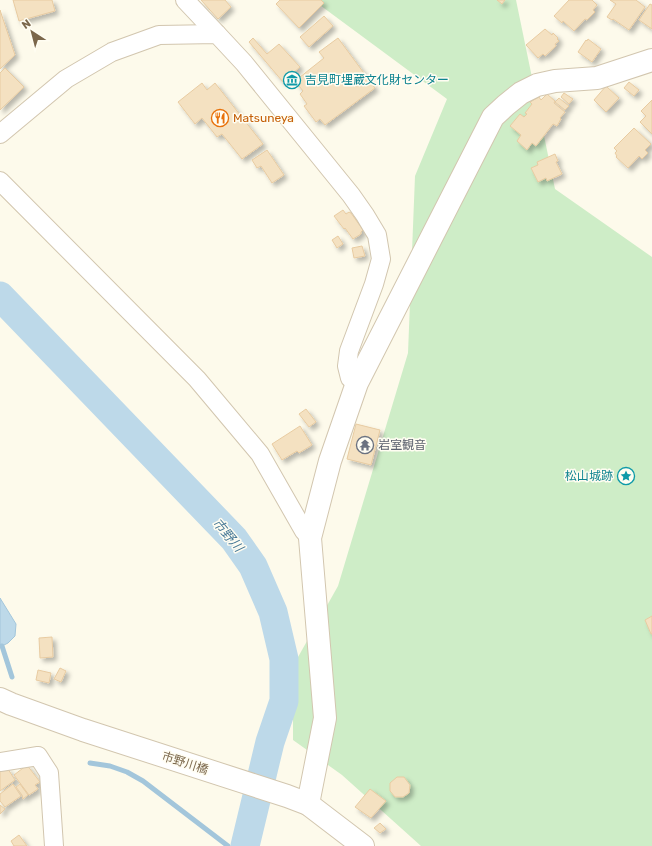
<svg xmlns="http://www.w3.org/2000/svg" width="652" height="846" font-family="Rubik,'Noto Sans JP',sans-serif">
<style>
.green{fill:#ceedc7}
.water{fill:#bdd9e9;stroke:#a3c6db}
.lines{fill:none;stroke-linecap:round;stroke-linejoin:round}
.stream{stroke:#a3c6db;stroke-width:5}
.river{stroke:#bdd9e9;stroke-width:29}
.building{fill:#f4e1c1;stroke:#e8cba1;filter:url(#shadow)}
.minor-casing{stroke:#d2c6af;stroke-width:20}
.tertiary-casing{stroke:#d2c6af;stroke-width:24}
.minor{stroke:#fff;stroke-width:18}
.tertiary{stroke:#fff;stroke-width:22}
.labels{text-anchor:middle;dominant-baseline:central;stroke-width:3;stroke-linejoin:round;paint-order:stroke}
.culture-label{font-size:12px;fill:#0d838f;stroke:#fffdf2;text-anchor:start}
.food-label{font-size:12px;fill:#c56008;stroke:#fffdf2;text-anchor:start}
.worship-label{font-size:12px;fill:#5b616d;stroke:#fffdf2;text-anchor:start}
.street-label{font-size:12px;fill:#7b674b;stroke:#fffdf2}
.water-label{font-size:13px;font-style:italic;fill:#467896;stroke:#fffdf2}
</style>
<defs>
<filter id="shadow"><feDropShadow dx="3.5" dy="3.5" stdDeviation="2" flood-color="#0004"/></filter>
</defs>
<rect width="100%" height="100%" fill="#fdfaeb"/>
<polygon class="green" points="313,0 516,0 555,189 652,257 652,846 421,846 342,775 293,740 293,666 338,586 408,353 415,176 447,99"/>
<polygon class="water" points="0,598 16,624 15,636 8,643 2,646 0,644"/>
<g class="lines">
<g class="stream">
<polyline points="2,646 12,677"/>
<polyline points="90,763 110,766 127,772 143,781 228,846"/>
</g>
<polyline class="river" points="0,296 234,539 253,566 273,612 284,659 284,701 270,742 245,846"/>
</g>
<g class="building">
<polygon points="13,0 52,0 55,11 19,21"/>
<polygon points="201,0 225,0 231,7 218,19"/>
<polygon points="280,0 321,0 324,3 299,28 276,4"/>
<polygon points="497,0 505,0 502,4"/>
<polygon points="569,0 592,0 597,5 593,10 595,12 587,20 585,19 574,31 563,21 562,23 554,16"/>
<polygon points="610,0 636,0 645,7 629,30 613,19 612,20 607,17 616,4"/>
<polygon points="650,4 652,5 652,29 639,20"/>
<polygon points="0,10 15,55 0,69"/>
<polygon points="324,16 333,26 309,47 300,37"/>
<polygon points="545,29 552,35 553,33 558,38 557,39 559,41 555,44 556,46 545,56 543,54 538,58 526,45"/>
<polygon points="253,38 267,54 279,44 300,67 283,82 249,42"/>
<polygon points="338,38 375,88 325,125 320,119 316,122 304,106 307,104 300,94 303,91 295,81 324,58 319,52"/>
<polygon points="588,39 601,49 592,62 578,52 586,40 587,41"/>
<polygon points="5,68 24,87 0,110 0,73"/>
<polygon points="629,82 639,90 634,96 624,88"/>
<polygon points="202,83 207,90 215,83 263,144 242,159 222,134 217,137 202,118 195,124 178,102"/>
<polygon points="606,86 619,98 606,112 594,100"/>
<polygon points="564,93 573,99 569,104 561,97"/>
<polygon points="547,94 555,101 554,103 565,112 560,118 561,119 557,126 553,124 536,146 532,143 527,150 517,141 521,135 510,126 520,114 524,117 527,114 525,113 532,104 530,102 539,97 541,100"/>
<polygon points="559,98 569,106 565,110 555,102"/>
<polygon points="652,100 652,134 640,122 646,116 641,111"/>
<polygon points="634,128 651,144 645,150 648,153 642,159 639,156 628,168 616,157 617,156 615,153 617,151 614,148"/>
<polygon points="267,150 284,175 272,183 261,166 257,168 252,160"/>
<polygon points="555,154 558,161 556,162 562,174 547,181 546,178 538,182 531,168 538,165 537,162"/>
<polygon points="343,210 346,214 349,212 351,213 363,230 361,232 361,234 353,239 345,228 344,229 334,216"/>
<polygon points="338,236 343,244 337,248 332,240"/>
<polygon points="362,246 365,256 354,258 352,248"/>
<polygon points="306,409 316,422 309,427 299,414"/>
<polygon points="356,424 380,430 371,465 347,459"/>
<polygon points="300,426 312,445 299,453 297,451 282,460 272,444"/>
<polygon points="652,616 652,634 651,634 645,620"/>
<polygon points="52,637 53,657 40,658 39,638"/>
<polygon points="60,668 66,671 61,682 54,679"/>
<polygon points="38,670 51,673 49,683 36,680"/>
<polygon points="27,765 40,782 35,785 38,789 29,795 14,775"/>
<polygon points="8,769 15,780 0,791 0,772 2,770"/>
<polygon points="397,777 404,777 410,785 409,793 403,797 395,797 390,791 390,783"/>
<polygon points="13,784 21,796 5,807 0,801 0,794"/>
<polygon points="20,784 28,795 23,799 22,795 16,787"/>
<polygon points="370,789 386,801 371,818 355,807"/>
<polygon points="0,805 5,809 0,814"/>
<polygon points="380,823 386,829 380,833 374,828"/>
<polygon points="19,835 27,846 14,846 11,841"/>
</g>
<g class="lines">
<g class="minor-casing">
<g id="minor">
<polyline points="185,0 217,34"/>
<polyline points="0,134 66,79 112,52 159,35 217,34 244,63 351,195 365,215 377,235 381,259 374,284 349,351 347,366 350,378 357,383"/>
<polyline points="0,181 197,379 260,454 304,531 310,538"/>
<polyline points="0,762 38,756 49,773 54,846"/>
</g>
</g>
<g class="tertiary-casing">
<g id="tertiary">
<polyline points="0,699 11,704 83,730 287,796 308,804 363,846"/>
<polyline points="308,804 325,718 310,538 330,461 357,383 493,117 506,105 521,93 537,85 555,81 597,78 652,60"/>
</g>
</g>
<use href="#minor" class="minor"/>
<use href="#tertiary" class="tertiary"/>
</g>
<defs>
<g id="museum-ring" transform="scale(0.9)"><circle r="9.5" fill="#fffdf2" stroke="#0f9aa8" stroke-width="1.5"/><path d="M0-6L6-3V-2H-6V-3ZM-5-1h2V3h-2ZM-1-1h2V3h-2ZM3-1h2V3H3ZM-6 4H6V6H-6Z" fill="#0f9aa8"/></g>
<g id="restaurant-ring" transform="scale(0.9)"><circle r="9.5" fill="#fffdf2" stroke="#e8710a" stroke-width="1.5"/><path d="M-5-6h1v4h1v-4h1v4h1v-4h1v5L-1.5 .5V6h-2V.5L-5-1ZM5-6V6H3V1.5H1.5Q1.5-4 5-6Z" fill="#e8710a"/></g>
<g id="temple-ring" transform="scale(0.9)"><circle r="9.5" fill="#fffdf2" stroke="#6b7280" stroke-width="1.5"/><path d="M0-6L5-2H3V0L6.5 2.5H4V6H1.5V3h-3V6H-4V2.5H-6.5L-3 0V-2H-5Z" fill="#6b7280"/></g>
<g id="sight-ring" transform="scale(0.9)"><circle r="9.5" fill="#fffdf2" stroke="#0f9aa8" stroke-width="1.5"/><path d="M0-6L1.8-2.2L6-1.7L2.9 1.2L3.7 5.4L0 3.3L-3.7 5.4L-2.9 1.2L-6-1.7L-1.8-2.2Z" fill="#0f9aa8"/></g>
</defs>
<g fill-rule="evenodd">
<use href="#museum-ring" x="292" y="80"/>
<use href="#restaurant-ring" x="220" y="118"/>
<use href="#temple-ring" x="365" y="445"/>
<use href="#sight-ring" x="626" y="476"/>
</g>
<g class="labels">
<g class="culture-label">
<text x="305" y="80">吉見町埋蔵文化財センター</text>
<text x="613" y="476" text-anchor="end">松山城跡</text>
</g>
<g class="food-label">
<text x="233" y="118">Matsuneya</text>
</g>
<g class="worship-label">
<text x="378" y="445">岩室観音</text>
</g>
<g class="street-label">
<text transform="translate(185 763) rotate(18)">市野川橋</text>
</g>
<g class="water-label">
<text transform="translate(228 535) rotate(50)">市野川</text>
</g>
</g>
<g transform="translate(32 32) rotate(324)" stroke="#fffdf2" stroke-width="3" paint-order="stroke">
<path d="M0-3L7 15L0 10L-7 15Z" fill="#7b674b"/>
<text y="-6" font-size="11" font-weight="bold" text-anchor="middle" fill="#7b674b">N</text>
</g>
</svg>
